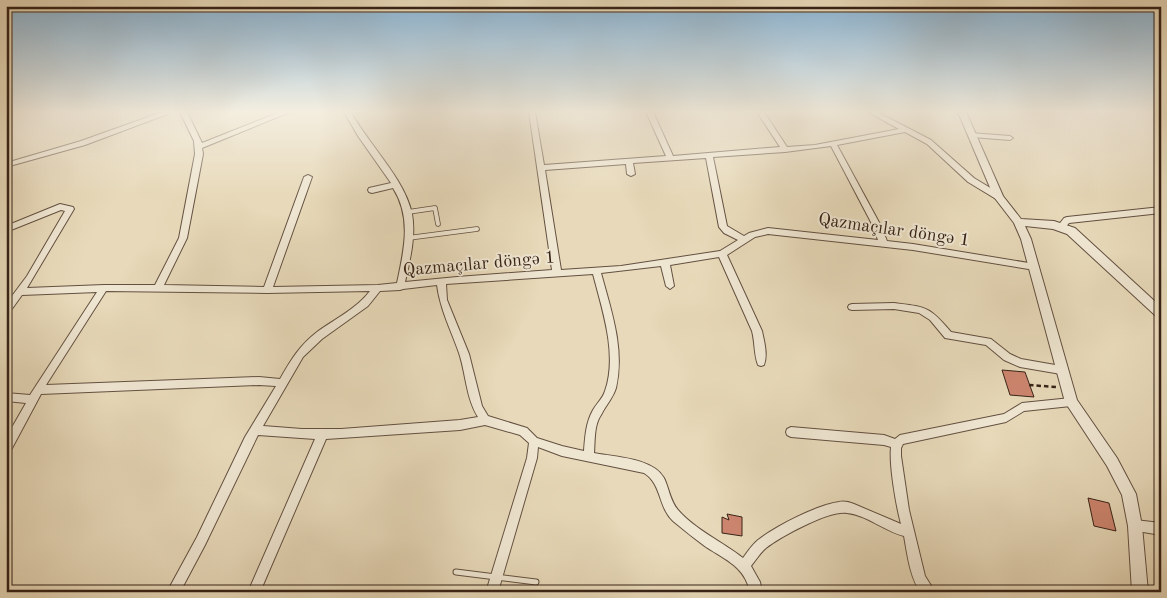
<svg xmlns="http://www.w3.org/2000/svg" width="1167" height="598" font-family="'Old Standard TT',serif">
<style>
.building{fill:#cd856f;stroke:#372317}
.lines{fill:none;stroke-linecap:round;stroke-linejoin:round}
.service-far1-casing{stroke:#635040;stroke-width:5.5}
.service-casing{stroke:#635040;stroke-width:7}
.minor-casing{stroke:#635040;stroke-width:2}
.tertiary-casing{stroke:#635040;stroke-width:2}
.path{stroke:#372317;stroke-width:2.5;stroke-dasharray:4.5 3;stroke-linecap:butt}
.service-far1{stroke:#efe6d2;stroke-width:4}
.service{stroke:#efe6d2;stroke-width:5}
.minor{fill:#efe6d2;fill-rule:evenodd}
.tertiary{fill:#efe6d2;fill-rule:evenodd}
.labels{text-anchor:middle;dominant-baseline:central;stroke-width:4;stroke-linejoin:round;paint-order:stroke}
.street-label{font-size:18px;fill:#372317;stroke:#efe6d2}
</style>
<rect width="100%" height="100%" fill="#e7d9b9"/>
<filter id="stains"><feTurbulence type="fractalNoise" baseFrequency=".004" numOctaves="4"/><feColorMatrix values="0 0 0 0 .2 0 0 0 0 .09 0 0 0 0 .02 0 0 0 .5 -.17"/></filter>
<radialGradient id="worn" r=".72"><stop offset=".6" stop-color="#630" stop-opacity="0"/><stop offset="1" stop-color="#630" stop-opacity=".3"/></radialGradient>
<g class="building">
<polygon points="1002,370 1025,372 1034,397 1010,395"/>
<polygon points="1088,498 1109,503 1116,531 1094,526"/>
<polygon points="727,514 742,517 742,536 722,533 722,517 729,520"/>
</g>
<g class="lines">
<g class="service-far1-casing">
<g id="service-far1">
<polyline points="408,212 435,208 438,224"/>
<polyline points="408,238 477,229"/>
</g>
</g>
<g class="service-casing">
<polyline id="service" points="456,572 536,582"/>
</g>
<g class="minor-casing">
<g id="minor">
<polygon points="162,112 173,112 85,145 6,167 6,163 81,141"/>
<path d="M 180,112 L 187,112 L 202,143 L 280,112 L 290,112 L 202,148 L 203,154 L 187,238 L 164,285 L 264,287 L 304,177 L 308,175 L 312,177 L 273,287 L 378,285 L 397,283 C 404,250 412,218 393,188 L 372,193 L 369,192 L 368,190 L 369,188 L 391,183 L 358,136 L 344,112 L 351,112 C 368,144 405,179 412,214 C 416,236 410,260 405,282 L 457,277 L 552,270 L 529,112 L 535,112 L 544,165 L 666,156 L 646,112 L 653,112 L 673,156 L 780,147 L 757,112 L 764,112 L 787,147 L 815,145 L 899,129 L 868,112 L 877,112 L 931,140 L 974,178 L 1002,195 L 1003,197 L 1002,199 L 996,199 L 968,182 L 927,144 L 905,132 L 837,145 L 881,226 L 887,241 L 913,244 L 1035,264 L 1039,267 L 1035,270 L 913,250 L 768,234 L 755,237 L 727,255 L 762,331 C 764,341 768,354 764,365 L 761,366 L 758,365 C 754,355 755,342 752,331 L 719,257 L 670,265 L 674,286 L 670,289 L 666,286 L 661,266 L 601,273 C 611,310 625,349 616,388 C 613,398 606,405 601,415 C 594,425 595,440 594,453 C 615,457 653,458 664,478 C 669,488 670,501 678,510 C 693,528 724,543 743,558 C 748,551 752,545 758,540 C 776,526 817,505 839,502 C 844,501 849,502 854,504 L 901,524 C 896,505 889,465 891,447 L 884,445 L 791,437 L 787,435 L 786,432 L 787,429 L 791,427 L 884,435 L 895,439 L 900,435 L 1004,414 L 1022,403 L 1071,398 L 1074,399 L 1076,402 L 1074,405 L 1071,406 L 1024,411 L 1006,422 L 903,444 L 901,448 L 901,456 L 909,510 L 925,576 L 935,592 L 921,592 C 910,579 907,552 904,536 C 884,531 867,515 847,513 C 829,510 780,537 766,548 C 760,553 756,560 751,566 L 760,582 L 762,592 L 750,592 C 745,567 726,560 706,547 C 695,539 684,530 673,521 C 658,507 662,484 644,473 L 562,456 L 538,447 L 537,458 L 498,592 L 486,592 L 527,458 L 529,443 L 520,435 L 485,425 L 460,430 L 326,439 L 260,592 L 248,592 L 315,439 L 258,435 L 205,545 L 180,592 L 167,592 L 197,537 L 245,437 L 276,386 L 259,385 L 41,394 L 10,452 L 6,454 L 6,438 L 26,403 L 6,401 L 6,393 L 30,395 L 97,292 L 22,295 L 9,313 L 6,314 L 6,304 L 27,276 L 65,211 L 61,210 L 6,232 L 6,226 L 60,204 L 73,207 L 74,209 L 27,288 L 104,285 L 155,285 L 179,238 L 195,154 L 194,141 ZM 831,146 L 873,226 L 878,240 L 768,228 L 749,233 L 744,236 L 727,226 L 713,157 L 785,152 ZM 706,158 L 719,227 L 724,233 L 738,240 L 720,251 L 621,266 L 561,270 L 545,170 L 626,164 L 627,174 L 631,176 L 635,174 L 633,163 ZM 593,274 C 602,309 618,355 605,391 C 603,398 597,403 593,410 C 586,422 585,437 584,451 L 562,446 L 537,438 L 527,428 L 488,416 L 482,406 L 469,354 L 447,300 L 446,284 ZM 437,285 C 440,309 451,330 459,353 C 466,374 466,398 478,417 L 460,420 L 341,429 L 302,429 L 263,426 L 303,357 L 322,339 L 368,306 L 380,291 L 400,290 L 403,289 ZM 106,291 L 267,293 L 370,291 C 356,309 335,319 317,332 C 299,346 291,360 280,379 L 259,377 L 46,385 Z"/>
<polygon points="970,133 1010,136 1013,138 1010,140 972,137 969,135"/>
<polygon points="1161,207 1161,213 1069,223 1064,229 1061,230 1057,227 1064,218 1067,217"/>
<path d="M 894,303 C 926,307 929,306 951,332 L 991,339 L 1010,354 L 1021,359 L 1061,366 L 1064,367 L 1066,370 L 1064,373 L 1061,374 L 1020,367 L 1004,360 L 986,345 L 945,338 L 930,320 L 919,313 L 894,309 L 852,310 L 849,309 L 848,307 L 849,305 L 852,304 Z"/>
<polygon points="1135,520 1161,523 1161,535 1131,530 1129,526 1131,522"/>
</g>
</g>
<g class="tertiary-casing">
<polygon id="tertiary" points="958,112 966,112 1003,196 1021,219 1054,221 1075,228 1161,307 1161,318 1157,317 1067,234 1053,229 1025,226 1031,239 1077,400 1117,458 1136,494 1142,526 1148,592 1132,592 1128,526 1122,495 1107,466 1065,402 1021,239 1014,223 994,197"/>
</g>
<polyline class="path" points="1029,385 1056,387"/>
<use href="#service-far1" class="service-far1"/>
<use href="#service" class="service"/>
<use href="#minor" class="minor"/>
<use href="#tertiary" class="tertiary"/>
</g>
<linearGradient id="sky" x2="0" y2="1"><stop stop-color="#89b5d6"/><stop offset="0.57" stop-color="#f4eee0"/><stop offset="1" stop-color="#f4eee0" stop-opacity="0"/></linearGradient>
<rect width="1167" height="196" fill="url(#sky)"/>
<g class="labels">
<g class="street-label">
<text transform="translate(894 230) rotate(8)">Qazmaçılar döngə 1</text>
<text transform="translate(479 264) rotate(-5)">Qazmaçılar döngə 1</text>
</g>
</g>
<rect width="1167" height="598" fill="none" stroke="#e7d9b9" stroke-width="25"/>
<rect x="8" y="8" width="1152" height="583" fill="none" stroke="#372317" stroke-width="2.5"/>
<rect x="12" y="12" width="1142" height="573" fill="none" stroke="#372317"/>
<rect width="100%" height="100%" filter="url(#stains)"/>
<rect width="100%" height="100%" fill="url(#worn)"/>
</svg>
